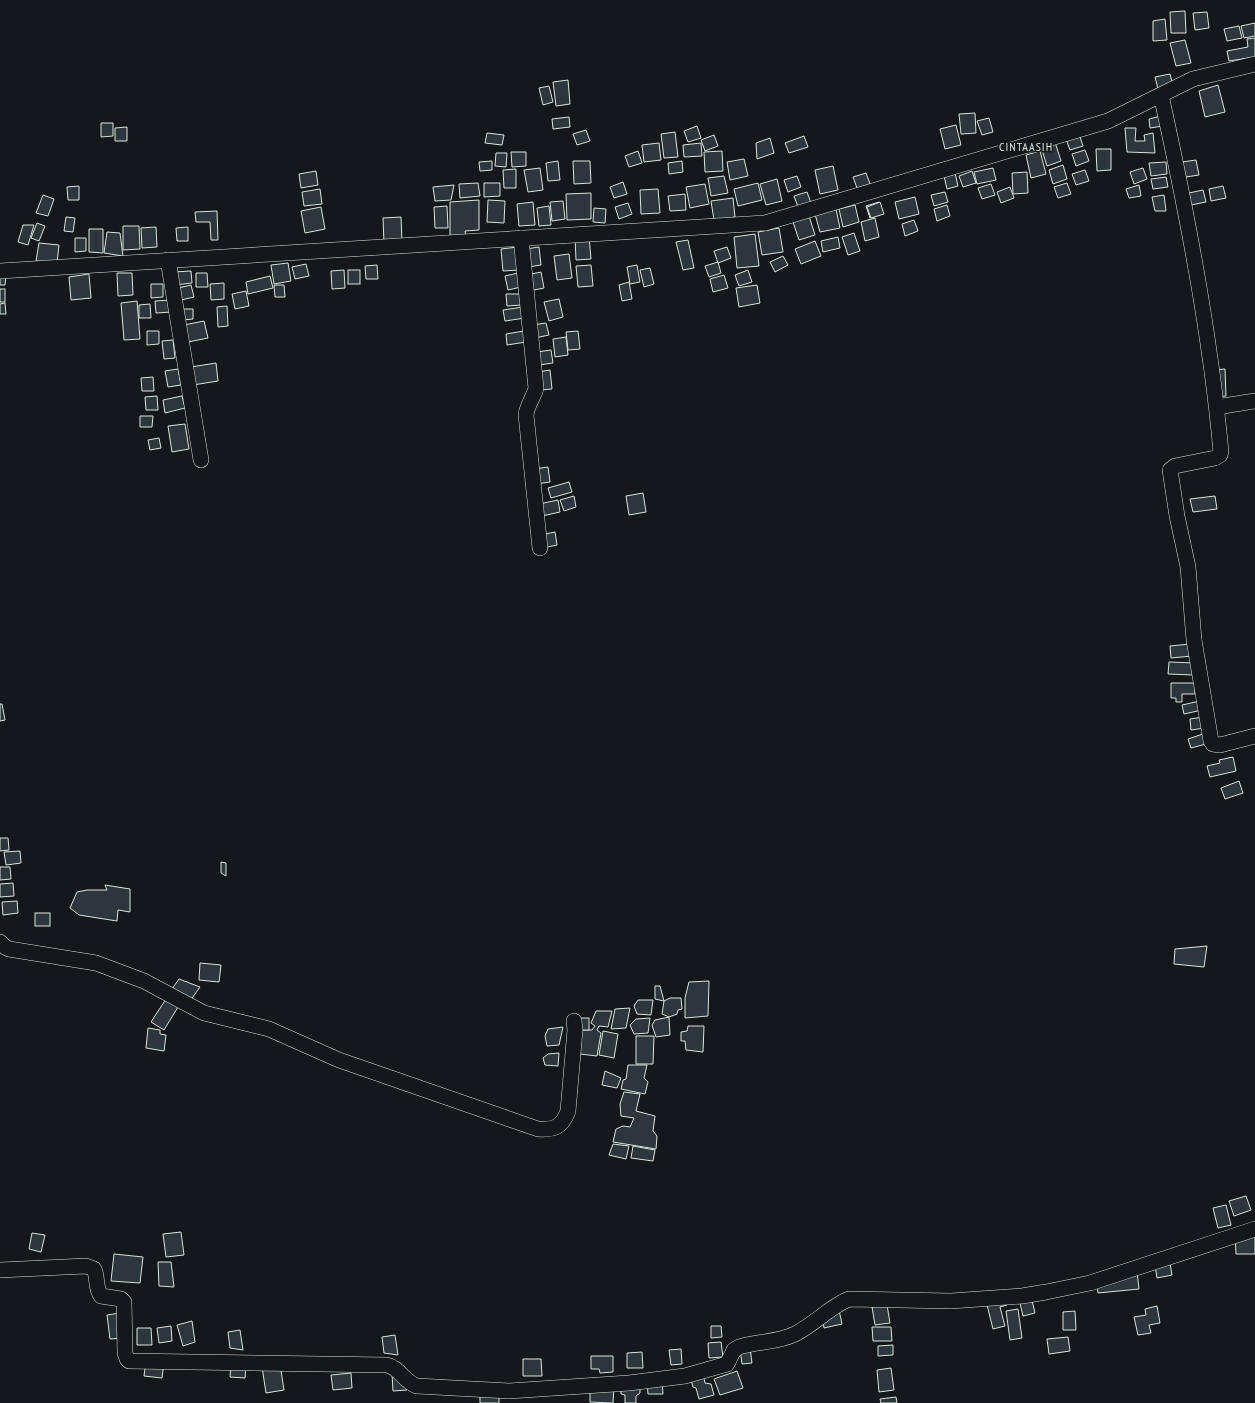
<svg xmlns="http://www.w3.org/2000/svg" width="1255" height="1403" font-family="'PT Sans Narrow',sans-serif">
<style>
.building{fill:#2c363c;stroke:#d8e6dc}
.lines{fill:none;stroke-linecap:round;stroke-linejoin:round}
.minor-casing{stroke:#d8e6dc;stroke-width:16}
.minor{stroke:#14181c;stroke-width:15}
.labels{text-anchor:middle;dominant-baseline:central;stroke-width:3;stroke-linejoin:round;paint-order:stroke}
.quarter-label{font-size:12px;letter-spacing:1px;fill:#d8e6dc;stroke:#14181c}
</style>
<rect width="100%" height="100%" fill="#14181c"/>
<g class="building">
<polygon points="1185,11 1186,33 1171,33 1170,12"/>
<polygon points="1207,12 1209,28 1195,30 1193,13"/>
<polygon points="1165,19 1167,40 1153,41 1153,21"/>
<polygon points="1255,23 1255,36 1244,38 1241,26"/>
<polygon points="1239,26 1242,38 1227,41 1224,29"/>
<polygon points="1255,38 1255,57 1229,61 1227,51 1248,47 1247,39"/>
<polygon points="1185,40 1191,63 1176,66 1170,43"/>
<polygon points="1170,74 1173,86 1158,89 1155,77"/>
<polygon points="568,80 570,104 556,106 553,82"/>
<polygon points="1218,85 1225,112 1205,117 1199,91"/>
<polygon points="549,86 553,102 543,105 539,88"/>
<polygon points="975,113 976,133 961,134 959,114"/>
<polygon points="1161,116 1163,126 1150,128 1149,119"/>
<polygon points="569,117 570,127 553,129 552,119"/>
<polygon points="989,118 993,132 982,135 977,121"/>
<polygon points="101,123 113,123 113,136 101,137"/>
<polygon points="956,125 961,145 945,149 940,129"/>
<polygon points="697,126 701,138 688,142 684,131"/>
<polygon points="127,127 127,141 115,141 115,128"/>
<polygon points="1125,128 1136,128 1135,141 1145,141 1144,135 1153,133 1155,153 1127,152"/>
<polygon points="586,130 590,141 577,145 573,134"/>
<polygon points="675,132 678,157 664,158 661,134"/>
<polygon points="487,133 504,135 502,145 485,143"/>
<polygon points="1079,134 1083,146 1070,150 1066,139"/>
<polygon points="714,135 718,146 705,151 701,140"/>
<polygon points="804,136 808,147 789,153 785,143"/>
<polygon points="770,138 774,153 757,159 756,143"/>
<polygon points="1055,142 1061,161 1047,166 1041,147"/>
<polygon points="659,143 661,160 644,162 642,145"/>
<polygon points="701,143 702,156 684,157 683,145"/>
<polygon points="1096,149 1111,149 1111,170 1097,171"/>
<polygon points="1085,150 1089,161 1076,166 1072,154"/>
<polygon points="638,151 642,163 629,167 625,156"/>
<polygon points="722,151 723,171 705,172 704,152"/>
<polygon points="1040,151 1046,174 1031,178 1026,155"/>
<polygon points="511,152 526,152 526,166 512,167"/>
<polygon points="496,153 507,153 506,167 495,166"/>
<polygon points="744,159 748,176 730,180 727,162"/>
<polygon points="1196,160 1199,175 1186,177 1182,162"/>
<polygon points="492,161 492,170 480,171 479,162"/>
<polygon points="558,161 560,180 548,181 546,163"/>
<polygon points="573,161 590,161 591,183 574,184"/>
<polygon points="682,161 683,172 669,174 668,163"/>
<polygon points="1166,162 1167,174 1151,176 1149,163"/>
<polygon points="1063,165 1067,179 1053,184 1049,170"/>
<polygon points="833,166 838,190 820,194 815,170"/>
<polygon points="540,168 543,190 528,192 524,170"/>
<polygon points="993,168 996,180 977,184 974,172"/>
<polygon points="1143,168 1147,179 1134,184 1130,172"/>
<polygon points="516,169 516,188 504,188 503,170"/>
<polygon points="1085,170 1089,181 1076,185 1072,174"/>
<polygon points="316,171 318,185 301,188 299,174"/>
<polygon points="972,171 976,183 963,187 959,176"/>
<polygon points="1027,172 1028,193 1013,194 1012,173"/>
<polygon points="866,173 870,184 857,188 853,177"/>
<polygon points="955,173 958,186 947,189 944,176"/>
<polygon points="724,176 728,193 711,196 708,178"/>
<polygon points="797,176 801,187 788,192 784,180"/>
<polygon points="1166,177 1168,187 1153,189 1151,179"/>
<polygon points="777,179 782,201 766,205 760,184"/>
<polygon points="623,182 627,194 614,198 610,187"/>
<polygon points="478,183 480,196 460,198 459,184"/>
<polygon points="484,183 500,183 500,196 484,197"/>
<polygon points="758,183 762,200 738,206 734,189"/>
<polygon points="1067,183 1071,194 1058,198 1054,187"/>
<polygon points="705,184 709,204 690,208 686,187"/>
<polygon points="991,184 995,195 982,199 978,188"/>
<polygon points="454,185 451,200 435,201 433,187"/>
<polygon points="1139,185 1141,196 1129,198 1126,189"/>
<polygon points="79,186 79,200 68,200 67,187"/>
<polygon points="1223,186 1226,198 1211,201 1209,189"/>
<polygon points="1010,187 1014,198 1001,203 997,192"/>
<polygon points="320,189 322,204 304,206 302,192"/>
<polygon points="658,189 660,213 641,214 640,190"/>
<polygon points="1203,190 1206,202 1191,205 1189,193"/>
<polygon points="807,192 811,203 798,207 794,196"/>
<polygon points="945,192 948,202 934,206 931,195"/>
<polygon points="591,193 591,219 567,220 566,194"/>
<polygon points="685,194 686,210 670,211 668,196"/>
<polygon points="43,195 54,199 48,216 36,213"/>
<polygon points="1164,195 1166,211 1155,211 1152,197"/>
<polygon points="915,197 919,214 899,219 895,202"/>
<polygon points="733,198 735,217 714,220 711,201"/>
<polygon points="479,200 479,230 465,231 466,236 450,237 450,202"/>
<polygon points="488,200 505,201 504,223 487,222"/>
<polygon points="563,201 565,219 552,221 550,202"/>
<polygon points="533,202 535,225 519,226 517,204"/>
<polygon points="879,202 883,213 870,218 866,206"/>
<polygon points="880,202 884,214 871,218 867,207"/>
<polygon points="628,203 632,214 619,219 615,207"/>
<polygon points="855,205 859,222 843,227 839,209"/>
<polygon points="947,205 950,216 937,221 934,209"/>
<polygon points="447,206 448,228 435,228 434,207"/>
<polygon points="549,206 551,225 539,226 537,208"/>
<polygon points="321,207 325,229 305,233 301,211"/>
<polygon points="594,208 606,209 605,223 593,222"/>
<polygon points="836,209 840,228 820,232 815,214"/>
<polygon points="217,211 218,240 211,240 210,222 196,222 195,212"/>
<polygon points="809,216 815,235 799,240 793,222"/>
<polygon points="66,217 75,218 73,232 64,231"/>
<polygon points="401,217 402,242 384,243 383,218"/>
<polygon points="875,218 879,237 865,241 861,222"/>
<polygon points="914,220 918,231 905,236 902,224"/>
<polygon points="37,223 45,226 39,241 31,238"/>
<polygon points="23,225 34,225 28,245 18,242"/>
<polygon points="123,226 139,226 140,249 123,250"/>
<polygon points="156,227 157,247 142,248 141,228"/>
<polygon points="188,227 188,241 177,241 176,228"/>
<polygon points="779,228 783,252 762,255 758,232"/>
<polygon points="89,229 103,229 103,253 89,252"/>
<polygon points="107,232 120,233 123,256 104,253"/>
<polygon points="854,233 860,251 848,255 842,237"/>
<polygon points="755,234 759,266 737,268 734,237"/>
<polygon points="589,236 591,259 576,260 575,237"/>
<polygon points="838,237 840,248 823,252 821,241"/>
<polygon points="75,238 86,238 86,251 75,252"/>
<polygon points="688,240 694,268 683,270 676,242"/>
<polygon points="815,241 821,256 801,264 795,249"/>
<polygon points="39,243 59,245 57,263 36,261"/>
<polygon points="518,247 519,270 503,271 501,249"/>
<polygon points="539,247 541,265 528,267 526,249"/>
<polygon points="727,247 731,258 718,263 714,251"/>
<polygon points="569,254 572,278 557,280 554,256"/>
<polygon points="783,256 788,265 775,272 770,262"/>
<polygon points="718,262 721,273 709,277 705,266"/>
<polygon points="288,263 291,281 274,284 271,265"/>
<polygon points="306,264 309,276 295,279 292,267"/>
<polygon points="377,265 378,279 366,279 365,266"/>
<polygon points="591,265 593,286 578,287 576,266"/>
<polygon points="637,265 640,282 630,284 627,267"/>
<polygon points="650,268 654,284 644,287 640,270"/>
<polygon points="344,270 345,288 332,289 331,271"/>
<rect x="348" y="270" width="12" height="14"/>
<polygon points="748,270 752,282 739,286 735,275"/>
<polygon points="191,271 192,283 174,285 173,272"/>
<polygon points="541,272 544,288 529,291 527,275"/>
<polygon points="117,273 132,273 133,295 118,296"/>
<polygon points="196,273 207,273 208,287 196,287"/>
<polygon points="518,273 521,287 508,290 505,276"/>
<polygon points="89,274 91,298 71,300 69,277"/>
<polygon points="724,275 728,288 713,292 710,279"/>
<polygon points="0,276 6,276 5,285 0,285"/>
<polygon points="270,276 273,288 248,294 246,282"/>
<polygon points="629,282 632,299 622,301 619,285"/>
<polygon points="224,283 224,299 211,300 210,284"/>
<polygon points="151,284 163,284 163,297 151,298"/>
<polygon points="191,285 194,297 177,301 174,289"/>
<polygon points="274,285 284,285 285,297 275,297"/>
<polygon points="757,285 760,303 739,307 736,288"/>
<rect x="0" y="289" width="5" height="13"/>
<polygon points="246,291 249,306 235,309 232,294"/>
<polygon points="506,294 522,294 522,305 507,306"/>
<polygon points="559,299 563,317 549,321 544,302"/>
<polygon points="170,300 171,312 156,313 155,301"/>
<polygon points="137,301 140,339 124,340 121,303"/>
<polygon points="5,303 6,314 0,314 0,304"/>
<polygon points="150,304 151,318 139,318 139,305"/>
<polygon points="227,306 228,326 218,327 217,307"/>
<polygon points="523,307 525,318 505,321 503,310"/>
<polygon points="183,309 193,309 193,319 183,320"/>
<polygon points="204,321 208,338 188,342 184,325"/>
<polygon points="546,323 549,335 535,338 532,325"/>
<polygon points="147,331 159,331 159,344 147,345"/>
<polygon points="524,331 526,342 507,345 506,334"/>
<polygon points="578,331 580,349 568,350 566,332"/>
<polygon points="566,337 568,355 555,357 553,339"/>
<polygon points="173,340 175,358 164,359 162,341"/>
<polygon points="551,350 553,363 539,365 537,352"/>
<polygon points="216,363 218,381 193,385 191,367"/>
<polygon points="178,369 181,385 168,387 165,371"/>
<polygon points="1225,369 1226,396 1218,397 1214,370"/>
<polygon points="550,370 552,389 540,390 538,372"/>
<polygon points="153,377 154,391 142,391 141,378"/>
<polygon points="157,396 158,410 146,410 145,397"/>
<polygon points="182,396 185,408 165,413 163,400"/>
<polygon points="140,416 153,416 152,427 140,427"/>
<polygon points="185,424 189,449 172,452 168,426"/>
<polygon points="159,438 161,448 150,450 148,440"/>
<polygon points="548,467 550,482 536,484 534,469"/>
<polygon points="569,482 572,492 551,498 548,488"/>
<polygon points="643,493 646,512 629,515 626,496"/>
<polygon points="574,496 576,507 564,511 560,500"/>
<polygon points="1215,496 1217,509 1193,512 1190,499"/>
<polygon points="558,500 560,512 542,516 539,504"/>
<polygon points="555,532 557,545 543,548 540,535"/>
<polygon points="1190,644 1192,656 1171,658 1170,646"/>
<polygon points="1169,662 1194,663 1193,675 1168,674"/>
<polygon points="1171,683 1195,683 1195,694 1182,694 1182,702 1176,702 1176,698 1171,698"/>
<polygon points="1200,701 1202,710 1184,714 1182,705"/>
<polygon points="0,704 2,704 5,720 0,721"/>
<polygon points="1203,717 1205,728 1191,730 1190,719"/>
<polygon points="1203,734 1206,744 1191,748 1188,739"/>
<polygon points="1233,757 1236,771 1210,777 1207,766 1220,763 1219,760"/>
<polygon points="1239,781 1243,793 1225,799 1221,788"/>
<polygon points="0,838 8,838 9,850 0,851"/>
<polygon points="20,851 21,863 6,865 4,852"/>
<polygon points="221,862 226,863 226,876 221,873"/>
<polygon points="0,867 10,867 11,879 0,880"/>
<polygon points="13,883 14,896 0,897 0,884"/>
<polygon points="105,885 130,889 130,912 118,910 117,921 79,915 70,908 77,892 87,890 107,890"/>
<polygon points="17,901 18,913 3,915 2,902"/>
<rect x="35" y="913" width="15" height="13"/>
<polygon points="1207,946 1204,967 1174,964 1175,949"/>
<polygon points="200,963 221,965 219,982 199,980"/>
<polygon points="179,979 200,987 190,1001 172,989"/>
<polygon points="709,981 708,1016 685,1018 685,998 689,982"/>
<polygon points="655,986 660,986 664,1001 655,999"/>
<polygon points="670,998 681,998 682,1009 678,1010 677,1014 669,1017 662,1014 664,1001"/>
<polygon points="166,999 178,1007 164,1030 151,1022"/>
<polygon points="638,1000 653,1000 651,1015 637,1014 634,1006"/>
<polygon points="630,1008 626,1028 611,1029 615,1009"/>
<polygon points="596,1011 612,1011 608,1027 599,1026 597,1030 601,1033 597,1056 580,1054 580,1030 592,1030 595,1026 591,1023"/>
<polygon points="669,1017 670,1035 656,1037 652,1025 655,1020"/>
<rect x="575" y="1018" width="14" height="12"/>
<polygon points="650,1018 648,1033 634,1034 630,1025 636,1019"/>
<polygon points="688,1026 704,1026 703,1052 686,1050 685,1041 681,1041 681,1032 687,1031"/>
<polygon points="563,1027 559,1045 547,1046 545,1036 548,1029"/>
<polygon points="148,1028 160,1030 160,1034 166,1035 164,1051 146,1048"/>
<polygon points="603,1031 618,1034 614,1058 599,1055"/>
<polygon points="636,1036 654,1036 653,1064 636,1064"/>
<polygon points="559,1053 558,1066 545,1065 543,1058 548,1054"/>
<polygon points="628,1065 647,1065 644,1078 648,1082 645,1094 621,1089 623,1080 626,1079"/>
<polygon points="605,1071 621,1078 617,1088 602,1085"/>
<polygon points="624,1092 640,1094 636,1111 655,1116 653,1131 657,1136 656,1149 613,1142 616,1129 623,1126 630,1127 634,1118 621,1116 620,1104"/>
<polygon points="613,1144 629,1146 626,1159 609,1155"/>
<polygon points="633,1146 655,1150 653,1161 631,1158"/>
<polygon points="1246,1196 1251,1210 1234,1216 1229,1201"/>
<polygon points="1226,1205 1231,1225 1218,1228 1213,1208"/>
<polygon points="181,1232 184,1255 166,1257 163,1234"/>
<polygon points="1255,1232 1255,1254 1236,1254 1235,1233"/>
<polygon points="32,1233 45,1235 41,1252 29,1249"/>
<polygon points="114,1254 143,1257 140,1283 111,1281"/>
<polygon points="1169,1257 1172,1275 1157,1278 1154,1259"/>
<polygon points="158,1262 171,1262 174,1287 159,1286"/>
<polygon points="1137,1271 1139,1289 1098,1293 1096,1275"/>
<polygon points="1004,1292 1007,1305 1000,1307 1005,1326 993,1329 985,1297"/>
<polygon points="1031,1296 1035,1313 1023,1316 1019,1299"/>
<polygon points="887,1305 890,1323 875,1325 872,1307"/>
<polygon points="1157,1306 1160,1323 1149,1325 1151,1333 1138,1335 1134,1317 1146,1315 1145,1309"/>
<polygon points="1018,1309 1022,1338 1010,1340 1006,1311"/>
<polygon points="839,1310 842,1324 824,1328 822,1314"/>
<polygon points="1075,1311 1076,1330 1063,1330 1063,1312"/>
<polygon points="120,1313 123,1338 110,1339 107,1315"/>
<polygon points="192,1321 195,1342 183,1346 177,1325"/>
<polygon points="171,1326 172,1341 159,1343 157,1328"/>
<polygon points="711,1326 721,1326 722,1337 711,1338"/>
<polygon points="872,1327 891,1327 892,1341 873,1341"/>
<polygon points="137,1328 151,1328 152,1345 137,1345"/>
<polygon points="240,1330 243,1350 230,1348 228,1332"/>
<polygon points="395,1335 398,1355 384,1353 382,1337"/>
<polygon points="1068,1337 1070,1351 1049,1354 1047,1339"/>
<polygon points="721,1342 723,1357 709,1358 708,1343"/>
<polygon points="893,1345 893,1355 878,1356 878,1346"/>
<polygon points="750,1348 752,1363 742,1364 740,1349"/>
<polygon points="681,1349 682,1364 671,1365 669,1350"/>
<polygon points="642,1352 643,1368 627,1368 627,1353"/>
<polygon points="591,1356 613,1356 613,1372 600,1373 599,1369 591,1369"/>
<polygon points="523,1359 541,1359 542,1376 523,1376"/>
<polygon points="146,1360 164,1362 162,1378 144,1376"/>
<polygon points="231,1364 246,1366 245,1378 230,1377"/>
<polygon points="280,1364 284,1390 266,1393 262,1367"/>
<polygon points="891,1368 894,1390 879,1392 877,1370"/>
<polygon points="702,1369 705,1383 711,1384 714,1395 699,1399 696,1388 693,1387 689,1372"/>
<polygon points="737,1371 743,1388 720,1395 714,1379"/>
<polygon points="351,1373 352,1388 333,1390 331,1375"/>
<polygon points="406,1373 407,1390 393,1391 392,1374"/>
<polygon points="621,1379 640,1379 640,1393 636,1396 636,1403 625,1403 625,1395 621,1394"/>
<polygon points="662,1381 663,1394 648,1394 647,1382"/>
<polygon points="590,1386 614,1387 613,1403 590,1402"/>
<rect x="480" y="1391" width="19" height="12"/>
<polygon points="896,1397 897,1403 881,1403 880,1399"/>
</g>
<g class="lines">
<g class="minor-casing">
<g id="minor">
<path d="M 1161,95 C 1187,213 1210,332 1221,452 L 1220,455 L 1215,458 L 1175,466 L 1170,470 L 1177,516 L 1188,567 L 1194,640 L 1211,741 L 1213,744 L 1220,745 L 1255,736"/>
<path d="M 521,238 L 536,388 C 534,397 527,405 526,415 L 540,548"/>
<polyline points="168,260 201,460"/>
<polyline points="0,271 765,223 1108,121 1193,79 1255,64"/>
<polyline points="1217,407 1255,401"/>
<path d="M 0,942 L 5,947 L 9,949 L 96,963 L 144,981 L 204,1013 L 269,1029 L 339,1060 L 538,1129 C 555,1130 562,1127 568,1111 L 575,1030 L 574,1021"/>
<path d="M 0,1270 L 86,1266 L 94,1269 C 98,1277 95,1288 101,1296 L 121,1299 L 124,1302 L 125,1353 L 127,1359 L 129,1361 L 387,1365 C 400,1368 404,1382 417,1386 L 509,1391 L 629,1383 L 685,1376 L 727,1364 L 734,1350 L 739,1347 C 757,1341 777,1343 795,1334 C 815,1324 829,1307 849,1299 L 951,1301 L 1022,1296 L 1046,1292 L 1090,1283 L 1255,1229"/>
</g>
</g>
<use href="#minor" class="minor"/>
</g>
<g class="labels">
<g class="quarter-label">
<text x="1026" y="146">CINTAASIH</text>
</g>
</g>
</svg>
